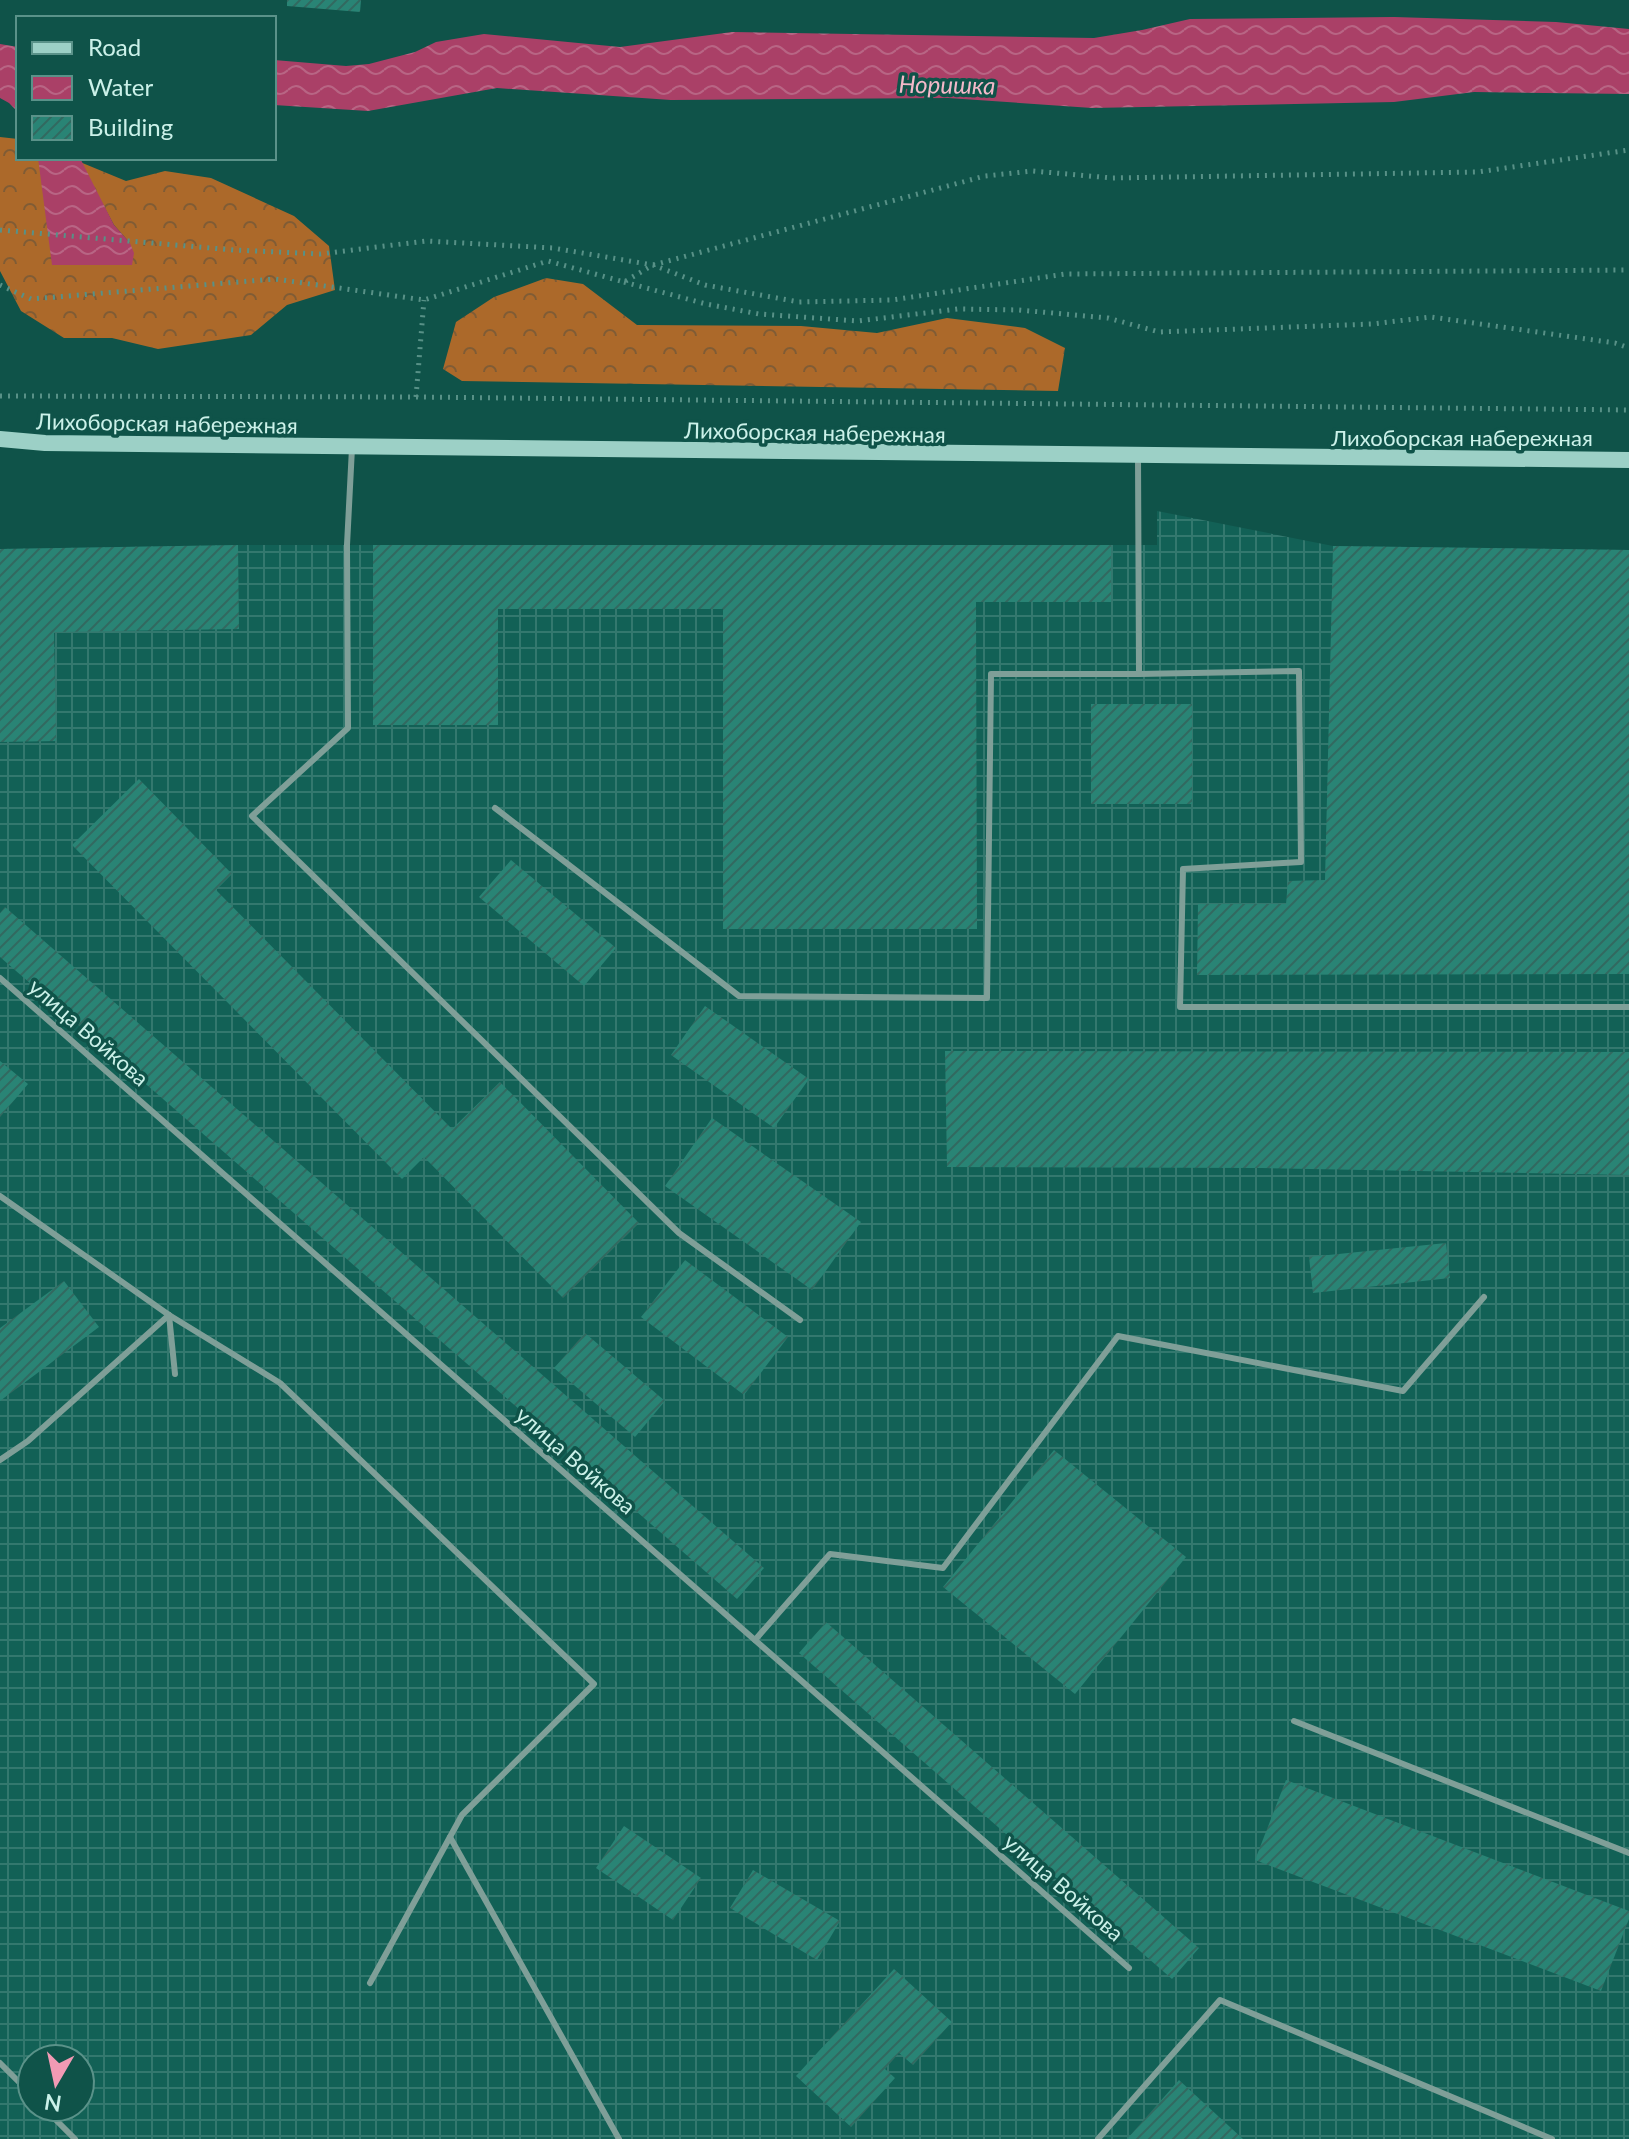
<svg xmlns="http://www.w3.org/2000/svg" width="1629" height="2139" font-family="Lato,sans-serif">
<style>
.industrial{fill:url(#industrial-grid);fill-rule:evenodd}
.forest{fill:url(#forest-crowns)}
.water{fill:url(#water-waves)}
.building{fill:url(#building-hatch)}
.lines{fill:none;stroke-linecap:round;stroke-linejoin:round}
.path{stroke:#589187;stroke-width:5;stroke-dasharray:2 6;stroke-linecap:butt}
.lane{stroke:#7f9f98;stroke-width:6}
.secondary{stroke:#9cd0c6;stroke-width:16}
.labels{text-anchor:middle;dominant-baseline:central;stroke-width:7;stroke-linejoin:round;paint-order:stroke}
.street-label{font-size:22px;fill:#cbf1e9;stroke:#0f5349}
.water-label{font-size:24px;font-style:italic;fill:#f3b9c9;stroke:#0f5349}
</style>
<defs>
<pattern id="industrial-grid" width="8" height="8" patternUnits="userSpaceOnUse" patternTransform="scale(2)"><rect width="8" height="8" fill="#126156"/><path d="M0 4h8M4 0v8" fill="none" stroke="#33786e"/></pattern>
<pattern id="forest-crowns" width="20" height="18" patternUnits="userSpaceOnUse" patternTransform="scale(2)"><rect width="20" height="18" fill="#ac692a"/><path d="M2 6a3 3 0 1 1 6 0M12 15a3 3 0 1 1 6 0" fill="none" stroke="#805c35"/></pattern>
<pattern id="water-waves" width="16" height="10" patternUnits="userSpaceOnUse" patternTransform="scale(2)"><rect width="16" height="10" fill="#aa4067"/><path d="M0 5q4-4 8 0t8 0" fill="none" stroke="#b86584"/></pattern>
<pattern id="building-hatch" width="6" height="6" patternUnits="userSpaceOnUse" patternTransform="scale(2)"><rect width="6" height="6" fill="#298475"/><path d="M-1 1l2-2M0 6l6-6M5 7l2-2" fill="none" stroke="#326960"/></pattern>
</defs>
<rect width="100%" height="100%" fill="#0f5349"/>
<path class="industrial" d="M 1157,511 L 1333,546 L 1629,550 L 1629,2139 L 0,2139 L 0,549 L 238,545 L 1157,545 ZM 32,2059 L 80,2059 L 80,2107 L 32,2107 Z"/>
<g class="forest">
<polygon points="0,137 18,139 18,158 38,158 40,165 130,243 114,225 80,162 126,181 165,171 211,178 294,216 329,246 335,290 287,305 251,335 158,349 112,338 64,338 21,311 0,271"/>
<polygon points="546,278 583,284 637,325 801,326 877,333 947,318 1025,328 1065,348 1058,391 462,381 443,369 456,322 494,297"/>
</g>
<g class="water">
<polygon points="1394,17 1556,22 1629,29 1629,94 1474,92 1394,102 1092,108 948,98 671,100 497,88 368,111 274,105 274,60 346,66 369,64 415,52 436,42 484,34 620,47 732,32 1094,38 1142,30 1190,19"/>
<polygon points="0,44 18,47 18,112 9,103 0,98"/>
<polygon points="38,158 80,158 114,225 130,243 134,253 132,265 52,265"/>
</g>
<g class="building">
<polygon points="287,0 361,0 360,12 287,6"/>
<polygon points="238,545 239,629 54,632 56,741 0,742 0,549"/>
<polygon points="373,545 1111,545 1111,602 976,602 977,929 723,929 723,609 498,609 498,725 373,725"/>
<polygon points="1333,546 1629,550 1629,974 1197,975 1198,904 1286,904 1288,881 1325,880"/>
<rect x="1091" y="704" width="101" height="100"/>
<polygon points="139,779 232,874 216,890 452,1129 500,1082 639,1223 563,1298 424,1157 402,1179 72,845"/>
<polygon points="511,860 616,948 584,986 479,897"/>
<polygon points="5,907 764,1568 737,1599 0,957 0,913"/>
<polygon points="705,1006 809,1079 774,1128 671,1055"/>
<polygon points="945,1051 1629,1052 1629,1175 1262,1168 947,1167"/>
<polygon points="0,1061 28,1084 0,1117"/>
<polygon points="712,1118 861,1222 812,1290 665,1186"/>
<polygon points="1446,1243 1450,1278 1313,1293 1309,1257"/>
<polygon points="685,1260 788,1337 744,1395 641,1317"/>
<polygon points="64,1281 99,1327 0,1401 0,1328"/>
<polygon points="585,1333 665,1401 635,1437 554,1368"/>
<polygon points="1054,1450 1186,1557 1075,1694 943,1587"/>
<polygon points="826,1622 1199,1948 1172,1979 799,1653"/>
<polygon points="1286,1780 1629,1911 1629,1919 1601,1991 1255,1860"/>
<polygon points="624,1826 701,1878 673,1920 596,1868"/>
<polygon points="753,1870 840,1921 817,1960 730,1908"/>
<polygon points="894,1969 952,2022 913,2065 899,2053 885,2069 895,2078 851,2127 796,2076"/>
<polygon points="1179,2080 1243,2139 1127,2139"/>
</g>
<g class="lines">
<g class="path">
<polyline points="0,230 234,250 320,254 426,241 553,248 653,265 705,285 799,302 892,300 1065,274 1629,270"/>
<polyline points="624,282 706,304 759,314 858,321 958,309 1019,310 1108,318 1159,332 1372,324 1431,317 1615,343 1629,348"/>
<polyline points="0,285 31,299 275,279 424,300 548,261 624,282 653,265 985,176 1033,171 1112,178 1478,172 1629,150"/>
<polyline points="0,396 416,397 1629,410"/>
<polyline points="416,397 424,300"/>
</g>
<g class="lane">
<polyline points="352,448 347,545 348,728 252,816 679,1233 800,1320"/>
<polyline points="1139,674 1299,671 1301,862 1183,869 1180,1007 1629,1007"/>
<polyline points="495,808 739,996 987,998 991,674 1139,674 1138,457"/>
<polyline points="0,978 1129,1968"/>
<polyline points="0,1196 169,1315 280,1383 594,1684 462,1815 370,1983"/>
<polyline points="169,1315 175,1374"/>
<polyline points="0,1460 28,1441 169,1315"/>
<polyline points="755,1640 830,1554 943,1568 1118,1336 1403,1391 1484,1297"/>
<polyline points="1294,1721 1629,1853"/>
<polyline points="450,1837 619,2139"/>
<polyline points="0,2063 32,2095"/>
<polyline points="43,2107 75,2139"/>
<polyline points="1098,2139 1220,2000 1552,2139"/>
</g>
<path class="secondary" d="M 0,439 L 45,443 C 573,452 1101,456 1629,460"/>
</g>
<g class="labels">
<g class="street-label">
<text transform="translate(167 423) rotate(1)">Лихоборская набережная</text>
<text transform="translate(815 432) rotate(1)">Лихоборская набережная</text>
<text x="1462" y="437">Лихоборская набережная</text>
<text transform="translate(89 1032) rotate(41)">улица Войкова</text>
<text transform="translate(576 1460) rotate(41)">улица Войкова</text>
<text transform="translate(1064 1887) rotate(41)">улица Войкова</text>
</g>
<g class="water-label">
<text transform="translate(947 84) rotate(1)">Норишка</text>
</g>
</g>
<rect x="16" y="16" width="260" height="144" fill="#0f5349" stroke="#5a9289" stroke-width="2"/>
<rect x="32" y="42" width="40" height="12" fill="#9cd0c6" stroke="#5a9289" stroke-width="2"/>
<text x="88" y="56" font-size="24" fill="#cbf1e9">Road</text>
<rect x="32" y="76" width="40" height="24" fill="url(#water-waves)" stroke="#5a9289" stroke-width="2"/>
<text x="88" y="96" font-size="24" fill="#cbf1e9">Water</text>
<rect x="32" y="116" width="40" height="24" fill="url(#building-hatch)" stroke="#5a9289" stroke-width="2"/>
<text x="88" y="136" font-size="24" fill="#cbf1e9">Building</text>
<g transform="translate(56 2083) rotate(189)"><circle r="38" fill="#0f5349" stroke="#5a9289" stroke-width="2"/>
<path d="M0-6L14 30L0 20L-14 30Z" fill="#f19ab4"/>
<text y="-12" font-size="22" font-weight="bold" text-anchor="middle" fill="#cbf1e9">N</text>
</g>
</svg>
